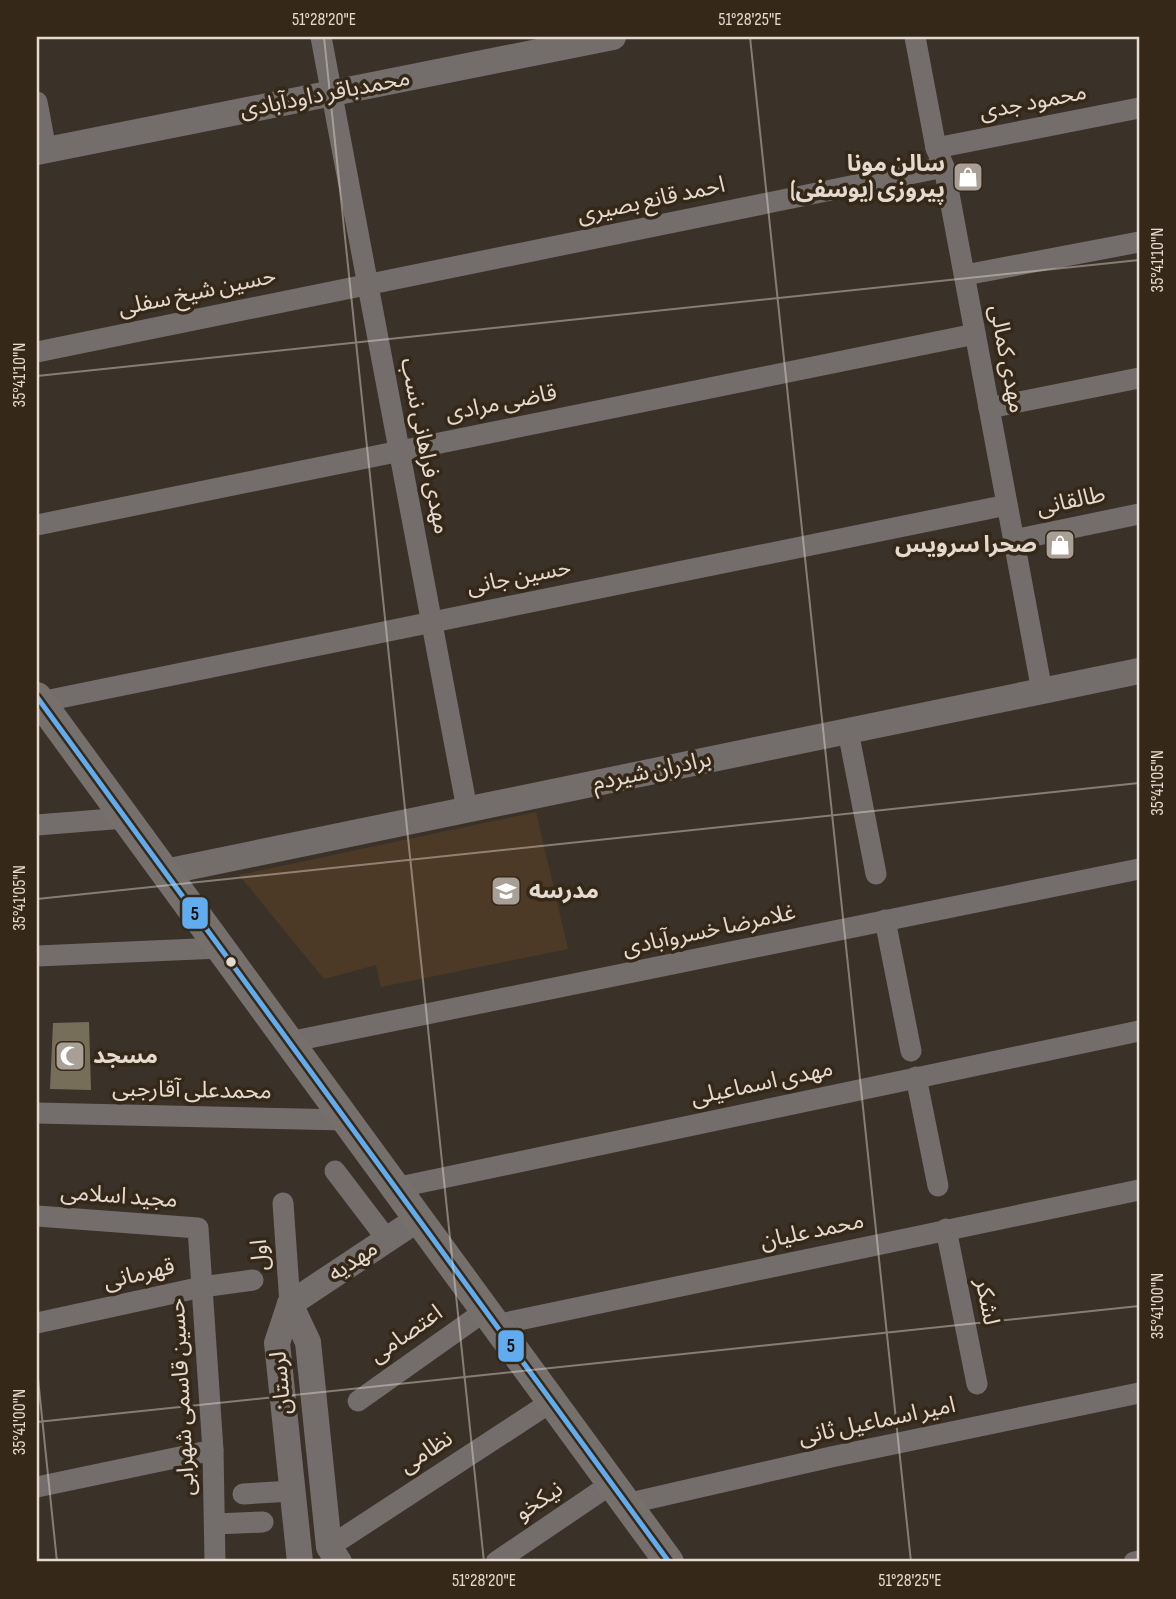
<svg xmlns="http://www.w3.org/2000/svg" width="1176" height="1599" font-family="'Sofia Sans Condensed','Noto Sans Arabic',sans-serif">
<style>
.built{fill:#4c3a26}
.building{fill:#776e59}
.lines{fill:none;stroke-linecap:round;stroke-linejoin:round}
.minor{stroke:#736e6b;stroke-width:21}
.tertiary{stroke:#736e6b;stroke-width:26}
.secondary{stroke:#76706c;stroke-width:30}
.bus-1-casing{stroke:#362818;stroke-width:10}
.bus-1{stroke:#60acee;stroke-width:5}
.ticks{fill:none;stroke:#e4dad0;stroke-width:2;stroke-opacity:0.45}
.bus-dot{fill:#e4dad0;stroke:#362818;stroke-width:2.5}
.labels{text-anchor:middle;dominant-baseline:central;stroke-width:7;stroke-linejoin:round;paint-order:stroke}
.street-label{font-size:23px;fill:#e4dad0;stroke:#362818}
.poi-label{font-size:23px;font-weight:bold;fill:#e4dad0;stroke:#362818;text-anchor:end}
.line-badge{stroke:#362818;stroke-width:2.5}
.pale-badge-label{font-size:19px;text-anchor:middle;font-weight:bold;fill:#111}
.neatline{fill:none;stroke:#e4dad0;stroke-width:2.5}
.ticks-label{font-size:18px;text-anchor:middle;fill:#e4dad0}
</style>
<rect width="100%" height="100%" fill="#3a3229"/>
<polygon class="built" points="536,812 568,949 381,987 376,965 324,979 239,875"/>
<polygon class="building" points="89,1022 91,1090 50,1089 53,1023"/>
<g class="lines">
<g class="minor">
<polyline points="321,37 467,809"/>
<polyline points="915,37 936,148 944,167 1042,691"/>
<polyline points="37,102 46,150"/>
<polyline points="936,148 1139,108"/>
<polyline points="965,275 1139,242"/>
<polyline points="37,352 944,167"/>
<polyline points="989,408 1139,378"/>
<polyline points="37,525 975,334"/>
<polyline points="1014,540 1139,514"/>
<polyline points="40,702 1007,505"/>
<polyline points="848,731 876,874"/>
<polyline points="37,825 125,818"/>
<polyline points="885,920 911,1051"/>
<polyline points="37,956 220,948"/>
<polyline points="289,1042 1139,869"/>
<polyline points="916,1077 938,1186"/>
<polyline points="37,1113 346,1120"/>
<polyline points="335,1171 386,1238"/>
<polyline points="395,1188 1139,1031"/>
<polyline points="283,1203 290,1304"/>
<polyline points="37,1216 198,1228 213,1450 215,1562"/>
<polyline points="946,1229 977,1384"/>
<polyline points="37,1323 202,1287 253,1280"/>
<polyline points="495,1325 1139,1190"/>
<polyline points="358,1401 485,1311"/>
<polyline points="37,1487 213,1450"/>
<polyline points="243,1494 292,1491"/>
<polyline points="626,1504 831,1457 1139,1393"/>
<polyline points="215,1524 263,1522"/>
<polyline points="329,1547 551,1402"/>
<polyline points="496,1562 611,1484"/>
<polyline points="1134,1562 1139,1561"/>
</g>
<g class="tertiary">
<polyline points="37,152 613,37"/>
<polyline points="165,872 1139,671"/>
<polyline points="290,1304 308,1342 329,1547 339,1562"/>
<polyline points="290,1304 277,1343 300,1562"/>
<polyline points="290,1304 418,1219"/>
</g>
<polyline class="secondary" points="37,697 669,1562"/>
<g class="bus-1-casing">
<polyline id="bus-1" points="37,697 669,1562"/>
</g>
<use href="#bus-1" class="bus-1"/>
</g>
<path class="ticks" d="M 324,37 L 484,1562M 750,37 L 911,1562M 37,376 L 1139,260M 37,899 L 1139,783M 37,1369 L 57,1562M 37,1422 L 1139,1306"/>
<defs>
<g id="shop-square" transform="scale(1.575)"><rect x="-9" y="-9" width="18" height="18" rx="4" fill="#a89f96" stroke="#362818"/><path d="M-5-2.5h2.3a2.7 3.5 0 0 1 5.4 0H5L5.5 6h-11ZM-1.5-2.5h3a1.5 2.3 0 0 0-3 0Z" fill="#fff"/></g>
<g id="school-square" transform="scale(1.575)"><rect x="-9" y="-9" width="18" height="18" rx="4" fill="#a89f96" stroke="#362818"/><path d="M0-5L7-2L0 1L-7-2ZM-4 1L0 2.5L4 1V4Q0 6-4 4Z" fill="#fff"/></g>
<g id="mosque-square" transform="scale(1.575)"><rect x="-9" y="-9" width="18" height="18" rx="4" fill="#a89f96" stroke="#362818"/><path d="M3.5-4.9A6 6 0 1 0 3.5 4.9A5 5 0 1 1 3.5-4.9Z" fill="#fff"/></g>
</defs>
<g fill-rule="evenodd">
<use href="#shop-square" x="968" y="177"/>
<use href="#shop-square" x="1060" y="545"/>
<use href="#school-square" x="506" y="891"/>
<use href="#mosque-square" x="70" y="1056"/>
</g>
<circle class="bus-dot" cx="231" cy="962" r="6"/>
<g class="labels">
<g class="street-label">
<text transform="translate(325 94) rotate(-11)">محمدباقر داودآبادی</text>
<text transform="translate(1033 102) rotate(-11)">محمود جدی</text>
<text transform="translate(651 200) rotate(-12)">احمد قانع بصیری</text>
<text transform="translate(197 292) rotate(-12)">حسین شیخ سفلی</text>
<text transform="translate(1007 359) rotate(79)">مهدی کمالی</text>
<text transform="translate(501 403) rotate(-11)">قاضی مرادی</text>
<text transform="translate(425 446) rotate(79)">مهدی فراهانی نسب</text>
<text transform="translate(1071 501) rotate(-12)">طالقانی</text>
<text transform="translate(519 577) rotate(-11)">حسین جانی</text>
<text transform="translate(652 771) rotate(-12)">برادران شیردم</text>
<text transform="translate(709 930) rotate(-12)">غلامرضا خسروآبادی</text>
<text transform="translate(762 1083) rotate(-12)">مهدی اسماعیلی</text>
<text transform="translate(192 1090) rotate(1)">محمدعلی آقارجبی</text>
<text transform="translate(119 1196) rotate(4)">مجید اسلامی</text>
<text transform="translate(812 1231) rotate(-12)">محمد علیان</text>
<text transform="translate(260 1255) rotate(-94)">اول</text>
<text transform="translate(353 1261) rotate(-34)">مهدیه</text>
<text transform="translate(139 1274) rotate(-13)">قهرمانی</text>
<text transform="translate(987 1302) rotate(79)">لشكر</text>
<text transform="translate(406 1334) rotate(-35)">اعتصامی</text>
<text transform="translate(281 1383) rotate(-95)">لرستان</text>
<text transform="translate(182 1397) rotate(-93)">حسین قاسمی شهرابی</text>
<text transform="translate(877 1421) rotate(-12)">امیر اسماعیل ثانی</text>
<text transform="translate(426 1452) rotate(-33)">نظامی</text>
<text transform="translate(539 1501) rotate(-34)">نیکخو</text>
</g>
<g class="poi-label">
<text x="945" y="164">سالن مونا<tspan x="945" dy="26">پیروزی (یوسفی)</tspan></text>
<text x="1037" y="545">صحرا سرویس</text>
<text x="529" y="891" text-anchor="start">مدرسه</text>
<text x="93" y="1056" text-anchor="start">مسجد</text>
</g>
</g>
<g class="line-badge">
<rect x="181" y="896" width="28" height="34" rx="7" fill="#60acee"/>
<rect x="497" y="1329" width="28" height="34" rx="7" fill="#60acee"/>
</g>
<g class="pale-badge-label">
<text x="195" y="920">5</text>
<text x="511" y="1352">5</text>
</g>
<rect width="1176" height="1599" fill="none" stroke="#362818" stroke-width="77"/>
<rect x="38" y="38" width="1100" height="1522" class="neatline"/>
<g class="ticks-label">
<text x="324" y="25">51°28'20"E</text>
<text x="750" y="25">51°28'25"E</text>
<text transform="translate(1157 260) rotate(-90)" y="6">35°41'10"N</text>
<text transform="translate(19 375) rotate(-90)" y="6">35°41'10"N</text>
<text transform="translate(1157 783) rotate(-90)" y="6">35°41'05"N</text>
<text transform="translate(19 898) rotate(-90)" y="6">35°41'05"N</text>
<text transform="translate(1157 1306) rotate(-90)" y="6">35°41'00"N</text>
<text transform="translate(19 1422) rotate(-90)" y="6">35°41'00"N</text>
<text x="484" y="1586">51°28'20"E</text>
<text x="910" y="1586">51°28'25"E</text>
</g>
</svg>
